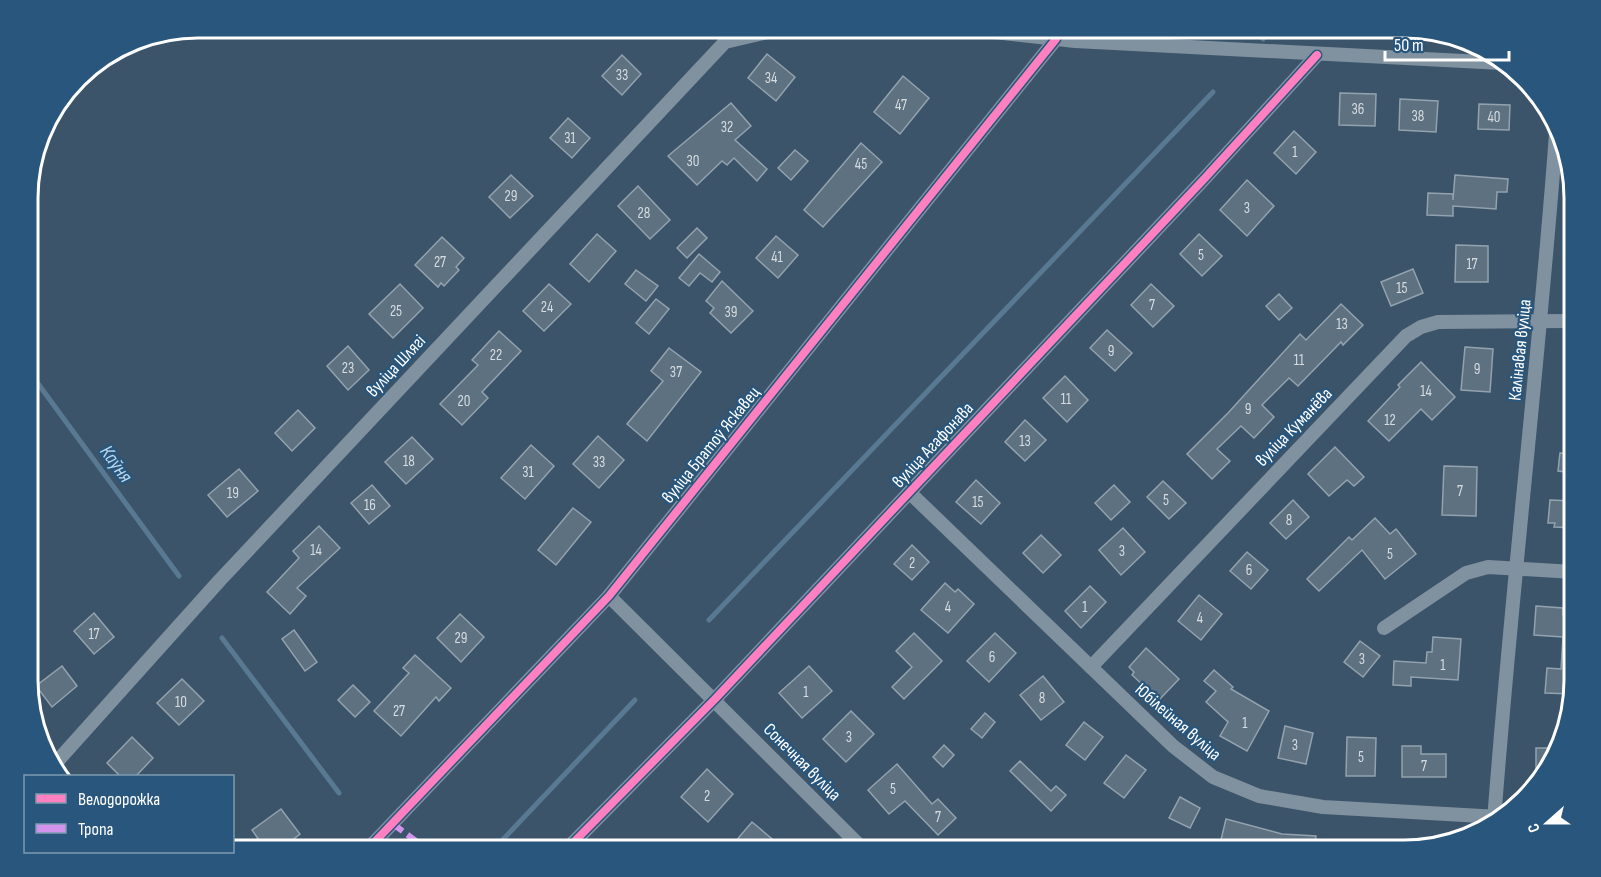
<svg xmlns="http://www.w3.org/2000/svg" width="1601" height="877" font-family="'Sofia Sans Condensed',sans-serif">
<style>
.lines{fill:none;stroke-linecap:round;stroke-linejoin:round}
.stream{stroke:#597993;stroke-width:5}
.building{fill:#5d7181;stroke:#93a2af;stroke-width:1.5}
.street{stroke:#8091a0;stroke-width:14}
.quiet{stroke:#d193ec;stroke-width:6;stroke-dasharray:12 6;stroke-linecap:butt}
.cycleway-casing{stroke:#28567c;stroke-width:11}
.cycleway{stroke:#ff80c0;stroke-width:8}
.labels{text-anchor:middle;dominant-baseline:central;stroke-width:4.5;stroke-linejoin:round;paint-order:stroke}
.number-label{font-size:15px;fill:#d6dce0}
.street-label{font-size:18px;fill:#fff;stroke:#28567c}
.water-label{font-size:20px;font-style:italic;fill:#b8d6ec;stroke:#28567c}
.rim{fill:none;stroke:#fff;stroke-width:3}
</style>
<rect width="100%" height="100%" fill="#3b5469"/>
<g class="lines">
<g class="stream">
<polyline points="1263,39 1274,27"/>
<polyline points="28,370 179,576"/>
<polyline points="709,620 1213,92"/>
<polyline points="222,638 339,793"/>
<polyline points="493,850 635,700"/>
</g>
</g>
<g class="building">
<polygon points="767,54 795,77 776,101 748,78"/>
<polygon points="622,55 641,74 622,95 602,76"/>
<polygon points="903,76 929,98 900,134 874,112"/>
<polygon points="1340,93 1376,94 1375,126 1339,125"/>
<polygon points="1400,99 1438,101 1436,132 1399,130"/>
<polygon points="731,103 751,126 735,140 767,169 757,181 734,158 727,165 722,161 697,185 668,156"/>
<polygon points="1479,104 1510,105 1509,130 1478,129"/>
<polygon points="568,118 590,138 572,158 550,138"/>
<polygon points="1294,131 1316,152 1296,174 1274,153"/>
<polygon points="861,143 882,162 823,227 804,210"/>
<polygon points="795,150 808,161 791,180 778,168"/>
<polygon points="511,175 533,196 510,218 489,197"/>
<polygon points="1455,175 1508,179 1507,192 1497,192 1496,209 1453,206 1453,216 1427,215 1428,193 1453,194 1453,200"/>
<polygon points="1247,180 1274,206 1247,236 1220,210"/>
<polygon points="638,186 670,220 650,239 618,206"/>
<polygon points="697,228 707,238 687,258 677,248"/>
<polygon points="597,234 616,251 589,282 570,264"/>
<polygon points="1199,234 1222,256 1202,276 1180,254"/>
<polygon points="776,236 798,255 778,278 756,258"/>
<polygon points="442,237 464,258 456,267 459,270 444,286 441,283 438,287 415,265"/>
<polygon points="1456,245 1488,246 1488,282 1455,282"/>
<polygon points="699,254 720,272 712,282 700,273 689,286 679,278"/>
<polygon points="1413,269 1423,293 1391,306 1381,282"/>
<polygon points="636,270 658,286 646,301 625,284"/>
<polygon points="722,281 753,311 731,333 710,313 714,308 706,301"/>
<polygon points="400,284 423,308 393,338 369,314"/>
<polygon points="549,284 571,304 544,331 523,311"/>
<polygon points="1151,284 1174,306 1153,327 1131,305"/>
<polygon points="1279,294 1292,308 1279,320 1266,306"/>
<polygon points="656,299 669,309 649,334 636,323"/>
<polygon points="1341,304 1363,325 1343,345 1341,342 1298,386 1289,378 1262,405 1274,417 1254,438 1241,426 1217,449 1230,461 1212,479 1187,454 1228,413 1300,334 1306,340"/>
<polygon points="1107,330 1132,353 1115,371 1090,348"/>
<polygon points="499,331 521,351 482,392 488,398 462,425 440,404 478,365 472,360"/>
<polygon points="348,346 369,370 348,390 327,366"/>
<polygon points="1465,347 1493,349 1490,392 1461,390"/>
<polygon points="669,348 701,372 647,441 627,424 663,381 651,371"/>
<polygon points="1421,362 1455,397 1432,420 1421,409 1389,441 1368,421 1400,387 1398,385"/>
<polygon points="1065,376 1088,400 1067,422 1043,398"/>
<polygon points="298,410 315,428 292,451 275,433"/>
<polygon points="1025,420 1046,440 1025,461 1005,442"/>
<polygon points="598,436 624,460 599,488 573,464"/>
<polygon points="412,437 433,459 406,484 385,462"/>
<polygon points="531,445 554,466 525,499 501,478"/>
<polygon points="1335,447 1364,477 1354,486 1347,480 1329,496 1308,474"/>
<polygon points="1560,453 1574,454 1574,473 1558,471"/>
<polygon points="1444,466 1477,467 1476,516 1442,515"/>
<polygon points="239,469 258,491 227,517 208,495"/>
<polygon points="976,480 1000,503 981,524 956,502"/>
<polygon points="1163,481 1186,503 1169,519 1147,497"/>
<polygon points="372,485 390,506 369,524 351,503"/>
<polygon points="1114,485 1130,502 1111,520 1095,503"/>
<polygon points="1293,500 1309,517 1286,539 1270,523"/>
<polygon points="1550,500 1574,501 1574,528 1554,527 1555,523 1548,523"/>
<polygon points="573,508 591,522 556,565 538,550"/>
<polygon points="1375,518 1390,534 1396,529 1416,554 1385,579 1362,550 1319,591 1307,579 1349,537 1352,540"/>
<polygon points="319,526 340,548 297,588 306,596 290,614 267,592 299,558 293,551"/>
<polygon points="1123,528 1145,552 1121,575 1099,550"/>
<polygon points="1041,535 1061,555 1043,573 1023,553"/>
<polygon points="912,545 929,562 912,580 894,564"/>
<polygon points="1247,552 1268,570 1251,589 1230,571"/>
<polygon points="945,583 955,592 958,589 974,604 948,633 921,610"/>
<polygon points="1090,586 1106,602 1081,628 1065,611"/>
<polygon points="1199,595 1222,614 1201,640 1178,621"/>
<polygon points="1536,606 1563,608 1563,615 1574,616 1572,694 1545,693 1547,668 1561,669 1563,637 1534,635"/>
<polygon points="94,613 114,637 94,654 74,631"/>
<polygon points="460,614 484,637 461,662 437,638"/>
<polygon points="294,630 317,662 305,671 282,639"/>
<polygon points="914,633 942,661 904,699 892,687 912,667 896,651"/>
<polygon points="995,633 1016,653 989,682 967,661"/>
<polygon points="1433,637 1461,639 1458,680 1411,677 1411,686 1393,685 1394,661 1426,663 1427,652 1432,652"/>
<polygon points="1360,641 1380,656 1363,677 1344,662"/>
<polygon points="1146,648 1179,679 1159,700 1132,675 1134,672 1129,667"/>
<polygon points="415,655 451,688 439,701 436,697 401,736 374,711 409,673 403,668"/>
<polygon points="62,666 77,686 52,707 36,686"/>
<polygon points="809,666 832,691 802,718 779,693"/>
<polygon points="1214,670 1233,687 1231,689 1269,711 1247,751 1220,736 1228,722 1206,702 1216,691 1204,681"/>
<polygon points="1043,676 1064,702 1041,720 1020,695"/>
<polygon points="182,679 204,701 179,725 157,703"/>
<polygon points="353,685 370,702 355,717 338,700"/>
<polygon points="851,711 874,734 846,762 823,739"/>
<polygon points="985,713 995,722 982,738 971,729"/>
<polygon points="1084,722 1103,737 1085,760 1066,745"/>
<polygon points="1285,726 1313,733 1306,764 1278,758"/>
<polygon points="132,737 153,758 135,777 121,777 107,763"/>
<polygon points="1347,737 1376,738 1375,776 1346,776"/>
<polygon points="944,745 954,755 943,767 933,757"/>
<polygon points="1402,746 1421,746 1421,754 1446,754 1446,777 1402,777"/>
<polygon points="1536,748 1556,748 1551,764 1536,780"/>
<polygon points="1126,755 1146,770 1124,798 1104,783"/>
<polygon points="1020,761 1051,791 1056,786 1066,795 1051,811 1010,771"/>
<polygon points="897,764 932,804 938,799 956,818 938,835 905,801 889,814 868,790"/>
<polygon points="707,769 733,794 708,822 681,797"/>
<polygon points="1180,797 1200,808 1190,828 1169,818"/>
<polygon points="281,809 300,834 279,850 266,850 252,830"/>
<polygon points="1226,819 1282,834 1316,836 1314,850 1242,850 1220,844"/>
<polygon points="752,822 777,843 771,850 728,850"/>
</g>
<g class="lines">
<g class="street">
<polyline points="949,27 1075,41 1502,63"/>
<polyline points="909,492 1173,746 1213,777 1259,796 1323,807 1499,817"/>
<polyline points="609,596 864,850"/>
<polyline points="1384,628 1466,573 1488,567 1574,572"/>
<polyline points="1091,667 1406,336 1421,327 1438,322 1574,321"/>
<polyline points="53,766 220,580 725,42 789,27"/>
<path d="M 1494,821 C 1511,592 1539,363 1556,134"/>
<polyline points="367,850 609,596 1056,39"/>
<polyline points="566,850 715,699 1205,178 1317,55"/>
</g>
<g class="quiet">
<polyline points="1076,27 1075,41 1079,27"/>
<polyline points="393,824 428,850"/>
</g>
<g class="cycleway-casing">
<g id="cycleway">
<polyline points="367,850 609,596 1056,39"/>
<polyline points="566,850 715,699 1205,178 1317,55"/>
</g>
</g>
<use href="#cycleway" class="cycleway"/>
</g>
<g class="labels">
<g class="number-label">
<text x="622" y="75">33</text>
<text x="771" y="78">34</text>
<text x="901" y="105">47</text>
<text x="1358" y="109">36</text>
<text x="1418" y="116">38</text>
<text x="1494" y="117">40</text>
<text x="727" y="127">32</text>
<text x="570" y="138">31</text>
<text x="1295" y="152">1</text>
<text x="693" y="161">30</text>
<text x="861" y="164">45</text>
<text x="511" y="196">29</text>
<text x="1247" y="208">3</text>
<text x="644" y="213">28</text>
<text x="1201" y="255">5</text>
<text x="777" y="257">41</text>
<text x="440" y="262">27</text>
<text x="1472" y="264">17</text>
<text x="1402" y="288">15</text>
<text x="1152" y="305">7</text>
<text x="547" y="307">24</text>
<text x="396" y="311">25</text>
<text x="731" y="312">39</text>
<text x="1342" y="324">13</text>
<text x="1111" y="351">9</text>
<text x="496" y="355">22</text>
<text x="1299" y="360">11</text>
<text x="348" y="368">23</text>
<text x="1477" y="369">9</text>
<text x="676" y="372">37</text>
<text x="1426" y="391">14</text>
<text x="1066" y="399">11</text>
<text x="464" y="401">20</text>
<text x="1248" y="409">9</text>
<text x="1390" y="420">12</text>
<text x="1025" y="441">13</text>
<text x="409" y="461">18</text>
<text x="599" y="462">33</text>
<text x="528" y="472">31</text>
<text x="1460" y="491">7</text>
<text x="233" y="493">19</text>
<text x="1166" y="500">5</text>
<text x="978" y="502">15</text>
<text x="370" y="505">16</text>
<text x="1289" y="520">8</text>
<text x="316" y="550">14</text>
<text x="1122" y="551">3</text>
<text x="1390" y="554">5</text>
<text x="912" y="563">2</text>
<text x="1249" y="570">6</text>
<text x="948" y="607">4</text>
<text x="1085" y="607">1</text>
<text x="1200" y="618">4</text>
<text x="94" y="634">17</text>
<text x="461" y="638">29</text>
<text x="992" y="657">6</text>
<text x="1362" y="659">3</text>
<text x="1443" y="665">1</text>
<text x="806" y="692">1</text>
<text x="1042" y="698">8</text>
<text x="181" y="702">10</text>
<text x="399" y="711">27</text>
<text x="1245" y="723">1</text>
<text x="849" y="737">3</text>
<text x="1295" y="745">3</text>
<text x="1361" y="757">5</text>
<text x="1424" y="766">7</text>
<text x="893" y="789">5</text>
<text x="707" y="796">2</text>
<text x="938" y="817">7</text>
</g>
<g class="street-label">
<text transform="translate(1520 350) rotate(-84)">Калінавая вуліца</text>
<text transform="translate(396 366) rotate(-47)">вуліца Шлягі</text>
<text transform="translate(1294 427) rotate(-46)">вуліца Куманёва</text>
<text transform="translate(711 445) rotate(-51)">вуліца Братоў Яскавец</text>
<text transform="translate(933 445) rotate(-47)">вуліца Агафонава</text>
<text transform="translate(1178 722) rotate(41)">Юбілейная вуліца</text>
<text transform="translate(802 762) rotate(45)">Сонечная вуліца</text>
</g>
<g class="water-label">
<text transform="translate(116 464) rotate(54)">Каўня</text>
</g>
</g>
<path d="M0 0H1601V877H0ZM198 38H1404A160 160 0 0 1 1564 198V680A160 160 0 0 1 1404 840H198A160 160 0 0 1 38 680V198A160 160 0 0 1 198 38Z" fill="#28567c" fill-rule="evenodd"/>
<path class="rim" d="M198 38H1404A160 160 0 0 1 1564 198V680A160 160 0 0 1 1404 840H198A160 160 0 0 1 38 680V198A160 160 0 0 1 198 38Z"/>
<rect x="24" y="775" width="210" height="78" fill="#28567c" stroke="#7e9ab0" stroke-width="1.5"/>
<rect x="36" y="794" width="30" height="9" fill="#ff80c0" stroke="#7e9ab0" stroke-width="1.5"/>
<text x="78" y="805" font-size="18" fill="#ffffff">Велодорожка</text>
<rect x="36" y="824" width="30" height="9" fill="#d193ec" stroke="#7e9ab0" stroke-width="1.5"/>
<text x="78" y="835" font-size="18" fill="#ffffff">Тропа</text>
<g transform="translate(1547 823) rotate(249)" stroke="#28567c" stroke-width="4.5" paint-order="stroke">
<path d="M0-4.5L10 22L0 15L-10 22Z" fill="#ffffff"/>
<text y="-9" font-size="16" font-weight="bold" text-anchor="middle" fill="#ffffff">С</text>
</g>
<path d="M1385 51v9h124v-9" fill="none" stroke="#ffffff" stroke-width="3"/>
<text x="1394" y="51" font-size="18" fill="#ffffff" stroke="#28567c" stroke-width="4.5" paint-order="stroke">50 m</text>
</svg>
